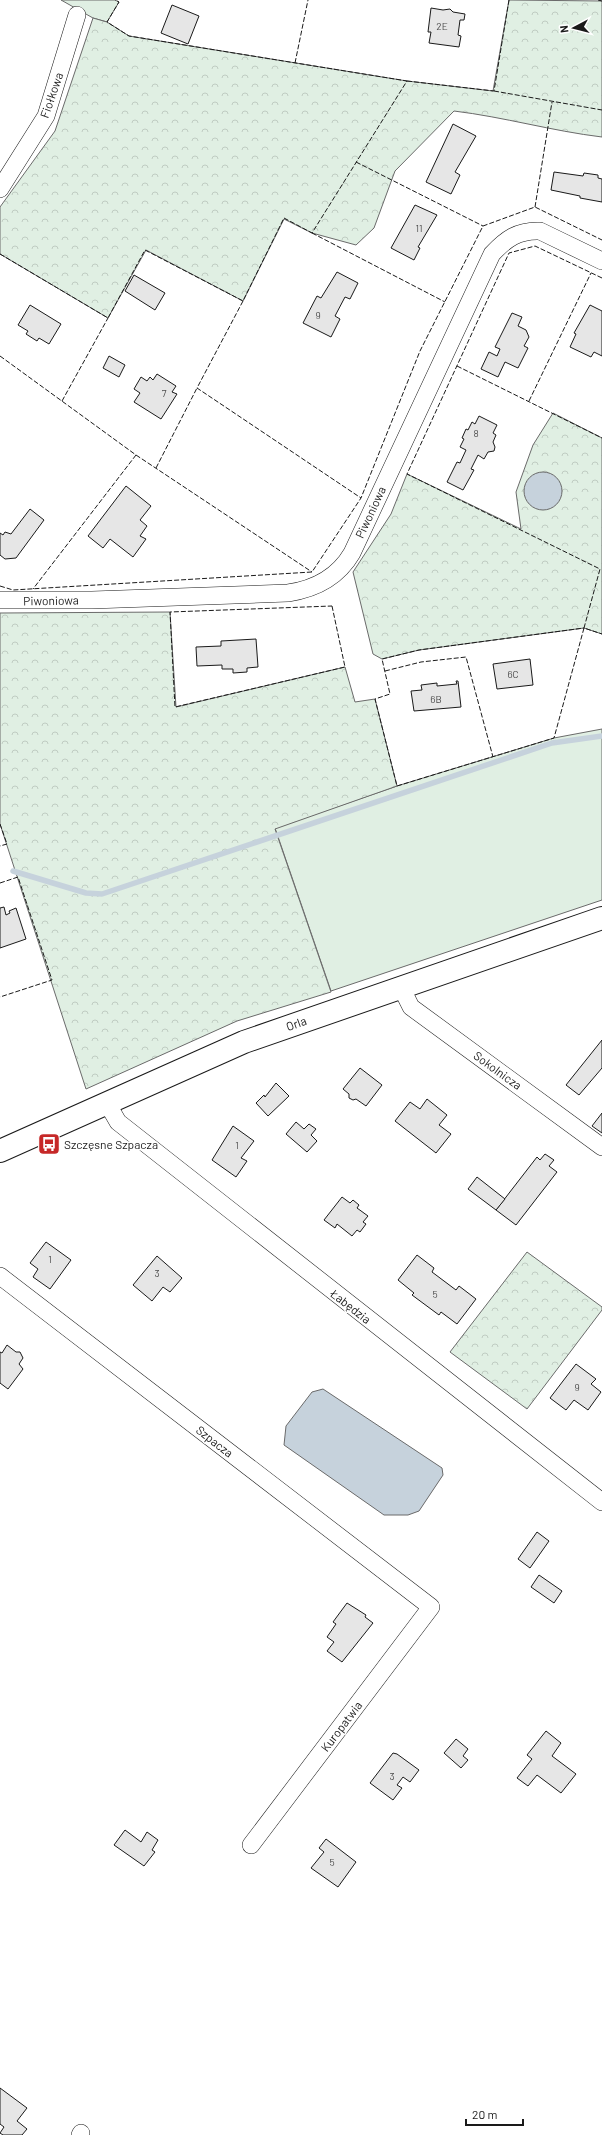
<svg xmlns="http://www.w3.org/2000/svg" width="602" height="2135" font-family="Barlow,sans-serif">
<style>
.grass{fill:#e0efe3;stroke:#6a6a6a}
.forest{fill:url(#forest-crowns);stroke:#6a6a6a}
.water{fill:#c6d2dc;stroke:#6a6a6a}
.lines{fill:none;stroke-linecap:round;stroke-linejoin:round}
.stream{stroke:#c6d2dc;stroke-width:5.5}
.building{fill:#e6e6e6;stroke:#1a1a1a}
.street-casing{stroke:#1a1a1a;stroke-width:18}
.secondary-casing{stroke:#1a1a1a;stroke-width:24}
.street{stroke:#fff;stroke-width:17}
.secondary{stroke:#fff;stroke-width:22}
.fence{stroke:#1a1a1a;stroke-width:1;stroke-dasharray:5 2;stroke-linecap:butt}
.labels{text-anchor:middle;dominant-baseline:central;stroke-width:3;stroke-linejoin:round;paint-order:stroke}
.number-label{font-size:10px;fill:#4d4d4d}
.street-label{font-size:12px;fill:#1a1a1a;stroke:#fff}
.poi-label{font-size:12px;fill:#1a1a1a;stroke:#fff;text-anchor:start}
</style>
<defs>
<pattern id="forest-crowns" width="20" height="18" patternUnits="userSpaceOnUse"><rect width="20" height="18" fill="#e0efe3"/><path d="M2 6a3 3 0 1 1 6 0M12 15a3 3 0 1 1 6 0" fill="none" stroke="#c0ccc2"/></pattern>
</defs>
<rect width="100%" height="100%" fill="#fff"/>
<g class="grass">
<polygon points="61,0 115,0 119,2 107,22 93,18"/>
<polygon points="602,729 602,900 331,991 275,828 397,786 554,738"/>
</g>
<g class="forest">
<path d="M 509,0 L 602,1 L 602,137 C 552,131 504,117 454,111 L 395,171 L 374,228 L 356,245 L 312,233 L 284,219 L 243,301 L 146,250 L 108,318 L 0,254 L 0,207 L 55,131 L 93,18 L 107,22 L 129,36 L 407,81 L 493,91 Z"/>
<polygon points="553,413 602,438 602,634 584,628 419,650 382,659 373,654 353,572 391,514 407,474 521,529 516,492 533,445"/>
<polygon points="170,612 176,707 345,667 355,702 375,699 397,786 275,829 331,992 237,1021 86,1089 0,824 0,613"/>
<polygon points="527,1252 602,1307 602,1310 527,1409 450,1352"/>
</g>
<g class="water">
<circle cx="543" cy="491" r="19"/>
<polygon points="323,1389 442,1468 443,1475 419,1511 408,1515 384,1515 284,1445 286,1426 312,1392"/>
</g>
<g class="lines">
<polyline class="stream" points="13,871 86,893 102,894 552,743 602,736"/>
</g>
<g class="building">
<polygon points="172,5 199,16 188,44 161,33"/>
<polygon points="431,8 443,10 450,9 453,12 465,14 464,20 460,20 458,35 461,36 459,47 429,43 431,32 428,32"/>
<polygon points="453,124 476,136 455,172 460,175 451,194 426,182"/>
<polygon points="554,172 583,176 584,173 598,175 598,178 602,179 602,202 580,198 580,196 551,190"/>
<polygon points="415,205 437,215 418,247 420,248 414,260 391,248"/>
<polygon points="337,272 358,283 350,299 345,297 335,316 340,319 331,337 303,323 317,296 321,298"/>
<polygon points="134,275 165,293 155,310 125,291"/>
<polygon points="30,305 61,324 49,344 39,338 37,341 26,334 28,331 18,325"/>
<polygon points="590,305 602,311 602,356 594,352 591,357 570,347 576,334 574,333"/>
<polygon points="512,313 522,317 518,326 526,330 529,337 524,346 528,348 518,368 505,362 498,377 481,369 489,352 497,356 500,349 495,347"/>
<polygon points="109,356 125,365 119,377 103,368"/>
<polygon points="157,374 176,386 172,392 177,394 161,419 134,402 140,393 134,389 141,377 147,381 150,377 153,380"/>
<polygon points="479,416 497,425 493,433 496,435 493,442 495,447 494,451 488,452 484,459 478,455 471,469 474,470 463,490 447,482 457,462 460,463 466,450 460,447 464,439 462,438 466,429 468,430 472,422 475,424"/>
<polygon points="126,486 151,506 140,520 147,526 140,536 146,539 133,557 110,539 103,548 88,536"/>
<polygon points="30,509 44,520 16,558 5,559 0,555 0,533 3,535 5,532 11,534"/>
<polygon points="256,639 258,667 247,668 247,672 233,673 233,669 222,669 222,665 197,666 196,647 221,646 221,641"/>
<polygon points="530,659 533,685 497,689 493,664"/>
<polygon points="456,681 458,681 461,707 414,711 411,691 422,690 421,685 437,683 437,686 457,684"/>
<polygon points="4,907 6,915 10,913 9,911 16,908 26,939 0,948 0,908"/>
<polygon points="602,1040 602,1068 579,1095 566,1085"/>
<polygon points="360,1068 382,1085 366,1106 356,1099 353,1100 349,1098 349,1094 343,1089"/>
<polygon points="276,1083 289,1096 268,1116 256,1103 264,1095 265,1097"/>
<polygon points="427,1099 447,1115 439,1125 451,1134 436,1153 395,1121 410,1102 420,1109"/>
<polygon points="602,1113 602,1133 592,1126"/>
<polygon points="296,1122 304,1129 309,1124 316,1129 311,1135 317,1141 307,1152 286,1134"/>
<polygon points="233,1126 254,1141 241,1158 247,1161 236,1177 212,1160"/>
<polygon points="545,1154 554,1160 549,1166 557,1172 516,1225 496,1210 537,1157 540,1160"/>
<polygon points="477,1177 505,1199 496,1210 468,1189"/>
<polygon points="342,1197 350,1203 353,1200 359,1205 357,1208 368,1216 363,1222 366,1224 360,1232 357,1230 352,1236 337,1224 335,1228 324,1220"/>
<polygon points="46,1242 71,1260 50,1289 33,1277 38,1269 30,1263"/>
<polygon points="417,1255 434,1268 432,1272 456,1290 459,1286 476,1299 457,1324 441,1312 439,1315 412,1295 414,1293 398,1280"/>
<polygon points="157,1256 182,1278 170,1292 163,1287 152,1301 133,1285"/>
<polygon points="7,1345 16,1352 20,1352 23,1358 19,1364 23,1369 8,1389 0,1383 0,1352 2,1353"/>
<polygon points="576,1364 596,1379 591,1384 601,1392 588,1410 574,1400 566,1410 550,1398"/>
<polygon points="537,1532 549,1541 530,1568 518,1559"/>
<polygon points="539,1575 562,1591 554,1603 531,1587"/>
<polygon points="347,1603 366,1615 365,1617 373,1623 342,1662 327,1651 334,1642 327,1637 336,1624 333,1622"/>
<polygon points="546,1731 561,1743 552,1756 576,1774 561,1793 537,1775 528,1786 517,1778 532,1759 527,1755"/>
<polygon points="456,1739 468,1749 463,1756 468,1760 461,1768 444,1753"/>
<polygon points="393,1753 397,1754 419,1770 410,1782 403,1777 397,1785 402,1788 393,1800 370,1783"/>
<polygon points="125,1830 141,1842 147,1832 158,1840 152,1850 155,1852 144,1866 114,1845"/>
<polygon points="326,1839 356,1862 338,1887 311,1868 324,1852 319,1848"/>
<polygon points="0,2088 27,2108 17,2121 27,2129 22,2135 3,2135 0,2133 4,2127 0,2124"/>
</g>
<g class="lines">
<g class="street-casing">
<g id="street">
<polyline points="0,189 46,116 77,15"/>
<path d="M 0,600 L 92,600 L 288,593 C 315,589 338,577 352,553 L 492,254 C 506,239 518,230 540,231 L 602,261"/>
<polyline points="401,987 411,1007 602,1147"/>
<polyline points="107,1103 118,1122 602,1502"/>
<polyline points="0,1276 431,1607 251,1845"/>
<polyline points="80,2135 81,2133"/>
</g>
</g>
<g class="secondary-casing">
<polyline id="secondary" points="0,1151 244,1042 602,918"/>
</g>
<use href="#street" class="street"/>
<use href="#secondary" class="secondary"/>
<g class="fence">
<polyline points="598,0 602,1"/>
<polyline points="295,63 308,0"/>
<polyline points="407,81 494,91 509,0"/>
<polyline points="494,91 602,110"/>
<polyline points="356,162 483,226"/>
<polyline points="535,207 552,102"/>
<polyline points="312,233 445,302"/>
<polyline points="0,254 108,318 145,250 243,301 284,218 312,233 407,81 129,36 107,22 119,2 115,0"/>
<polyline points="602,278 535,246 509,253 407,474 600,569 584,628 602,634"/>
<polyline points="243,301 197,388 361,498"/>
<polyline points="0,356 136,455 33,589"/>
<polyline points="457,366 602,438"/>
<polyline points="62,401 108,318"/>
<polyline points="529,401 591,273"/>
<polyline points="136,455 312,572"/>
<polyline points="156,468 197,388"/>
<polyline points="0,586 13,590 312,572 361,498 420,351 483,226 535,207 602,240"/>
<polygon points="332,606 345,667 175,707 170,612"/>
<polygon points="584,628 554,738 397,786 375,699 390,694 382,659 419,650"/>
<polyline points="385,671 421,662 466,657 493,757"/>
<polyline points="0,824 7,844 0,846"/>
<polyline points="0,883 18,877 52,980 0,997"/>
</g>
</g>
<defs>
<g id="bus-square" transform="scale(1.15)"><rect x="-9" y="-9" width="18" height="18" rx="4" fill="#c62828" stroke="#fff"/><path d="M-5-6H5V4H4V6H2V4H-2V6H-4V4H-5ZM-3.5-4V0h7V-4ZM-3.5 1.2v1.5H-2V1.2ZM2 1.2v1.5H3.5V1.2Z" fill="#fff"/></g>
</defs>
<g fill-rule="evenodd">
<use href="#bus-square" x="49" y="1144"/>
</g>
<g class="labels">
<g class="number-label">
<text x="442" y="26">2E</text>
<text x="419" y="228">11</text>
<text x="318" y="315">9</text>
<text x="164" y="393">7</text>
<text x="476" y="433">8</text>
<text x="513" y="674">6C</text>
<text x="436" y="699">6B</text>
<text x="237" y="1145">1</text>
<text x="50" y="1259">1</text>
<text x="157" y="1273">3</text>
<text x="435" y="1294">5</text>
<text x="577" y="1387">9</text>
<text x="392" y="1776">3</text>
<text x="332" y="1862">5</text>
</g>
<g class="street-label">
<text transform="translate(51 95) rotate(-71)">Fiołkowa</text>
<text transform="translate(370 512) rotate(-65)">Piwoniowa</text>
<text transform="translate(51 600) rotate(-1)">Piwoniowa</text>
<text transform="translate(296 1023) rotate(-20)">Orla</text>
<text transform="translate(498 1070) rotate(36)">Sokolnicza</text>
<text transform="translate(351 1306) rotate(38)">Łabędzia</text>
<text transform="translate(215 1441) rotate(38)">Szpacza</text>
<text transform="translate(341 1726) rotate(-53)">Kuropatwia</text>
</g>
<g class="poi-label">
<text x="64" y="1144">Szczęsne Szpacza</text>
</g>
</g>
<g transform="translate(574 28) rotate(263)" stroke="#ffffff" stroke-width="3" paint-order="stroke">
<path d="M0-3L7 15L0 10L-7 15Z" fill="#1a1a1a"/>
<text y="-6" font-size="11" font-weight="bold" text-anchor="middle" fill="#1a1a1a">N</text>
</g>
<path d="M466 2119v6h57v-6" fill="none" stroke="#1a1a1a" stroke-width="2"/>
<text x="472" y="2119" font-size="12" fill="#1a1a1a" stroke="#ffffff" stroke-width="3" paint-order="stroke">20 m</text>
</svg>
